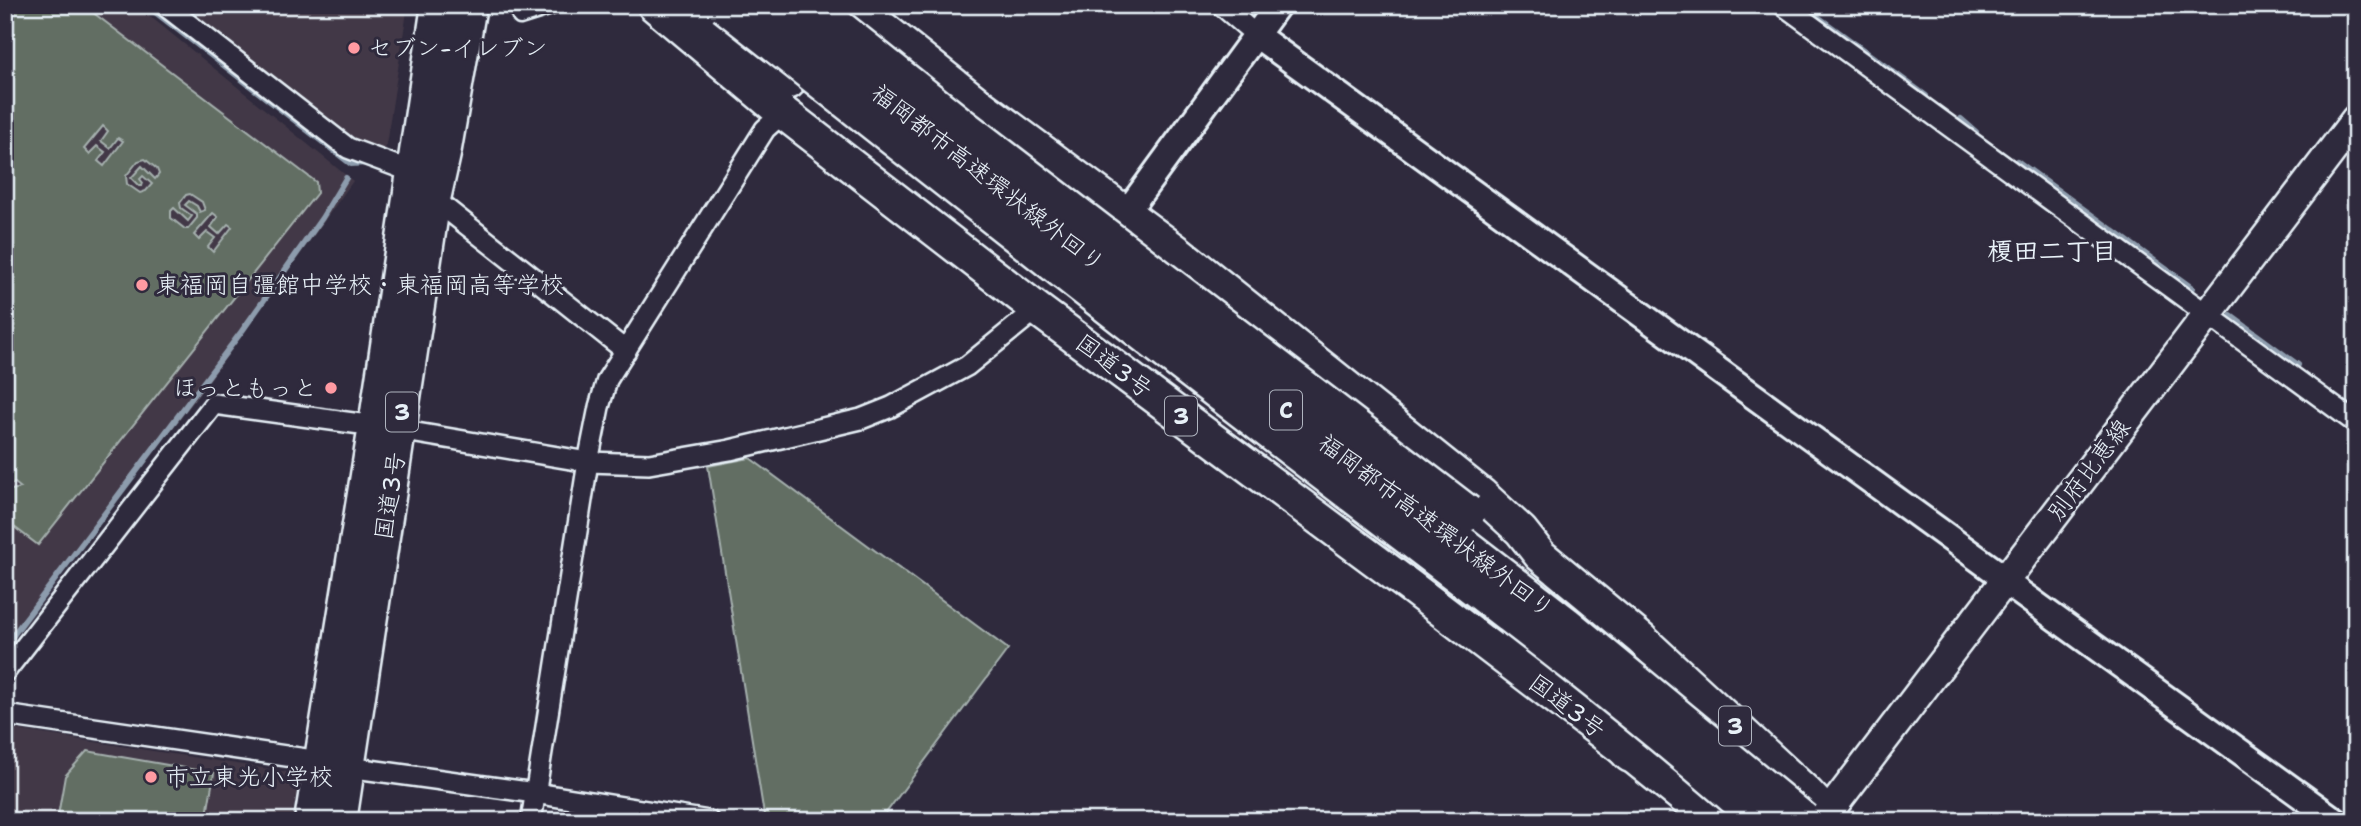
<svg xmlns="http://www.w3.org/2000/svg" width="2361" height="826" font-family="'Shantell Sans','Klee One',sans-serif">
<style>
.built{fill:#433947}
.green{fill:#626e63;stroke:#a5b0ae;stroke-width:2;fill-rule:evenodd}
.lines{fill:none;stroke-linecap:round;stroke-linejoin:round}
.stream{stroke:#8d9cad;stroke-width:6}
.minor-tunnel{stroke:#4b4859;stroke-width:19;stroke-dasharray:19 10;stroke-linecap:butt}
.pedestrian-casing{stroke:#e8f1f8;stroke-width:19}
.minor-casing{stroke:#e8f1f8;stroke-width:24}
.tertiary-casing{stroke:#e8f1f8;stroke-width:30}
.secondary-casing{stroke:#e8f1f8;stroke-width:33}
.trunk-casing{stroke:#e8f1f8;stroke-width:37}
.motorway-casing{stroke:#e8f1f8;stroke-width:40}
.pedestrian{stroke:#2f2a3d;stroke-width:14}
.minor{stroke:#2f2a3d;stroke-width:19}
.tertiary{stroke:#2f2a3d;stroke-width:24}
.secondary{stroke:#2f2a3d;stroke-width:28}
.trunk{stroke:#2f2a3d;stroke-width:32}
.motorway{stroke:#2f2a3d;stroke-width:35}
.motorway-bridge-casing{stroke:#e8f1f8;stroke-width:40;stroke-linecap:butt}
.motorway-bridge{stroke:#2f2a3d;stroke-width:35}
.poi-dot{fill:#ff9aa2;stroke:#2f2a3d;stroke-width:2.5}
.labels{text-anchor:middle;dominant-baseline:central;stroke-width:6;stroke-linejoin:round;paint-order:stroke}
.shield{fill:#2f2a3d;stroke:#b0b5c0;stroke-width:2}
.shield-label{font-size:23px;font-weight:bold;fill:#e8f1f8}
.poi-label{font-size:24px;fill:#e8f1f8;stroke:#2f2a3d;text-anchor:start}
.street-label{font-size:24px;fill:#e8f1f8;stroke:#2f2a3d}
.neighbourhood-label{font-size:26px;font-weight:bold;fill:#e8f1f8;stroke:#2f2a3d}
</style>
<rect width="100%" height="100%" fill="#2f2a3d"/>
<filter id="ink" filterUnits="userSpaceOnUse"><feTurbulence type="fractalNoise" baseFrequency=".0143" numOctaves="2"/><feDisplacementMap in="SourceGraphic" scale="14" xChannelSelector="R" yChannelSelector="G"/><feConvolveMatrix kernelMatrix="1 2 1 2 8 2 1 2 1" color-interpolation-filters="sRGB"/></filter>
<g filter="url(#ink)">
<g class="built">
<polygon points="5,5 136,5 353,181 204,388 5,646"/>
<polygon points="202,5 408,5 385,151 356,139 194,16"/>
<polygon points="5,728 294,773 299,780 291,821 5,821"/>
</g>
<g class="green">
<path d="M 5,5 L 83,5 L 316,182 L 317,193 L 38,545 L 5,520 L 6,491 L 21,488 L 15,483 L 5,486 L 10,478 L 5,474 ZM 103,126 L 108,131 L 101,141 L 110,148 L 118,138 L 123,141 L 104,166 L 98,161 L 105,152 L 97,146 L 89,154 L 84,149 ZM 145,159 L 157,169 L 159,174 L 155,179 L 142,166 L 131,178 L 139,186 L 142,186 L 143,183 L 140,179 L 143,176 L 152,184 L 146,191 L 140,193 L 127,184 L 126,176 L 138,161 ZM 190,194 L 202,202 L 205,210 L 200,212 L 197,206 L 189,201 L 185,205 L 197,214 L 197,218 L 188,229 L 185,229 L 171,218 L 171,211 L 174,208 L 188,221 L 192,216 L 181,208 L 180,203 L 186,195 ZM 213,213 L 218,217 L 211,227 L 219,234 L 228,224 L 232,227 L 213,252 L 208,247 L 215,238 L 207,232 L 199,240 L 194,235 Z"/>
<polygon points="750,458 1008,649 880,821 765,821 708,466"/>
<polygon points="87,751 214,773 206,821 57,821 65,776"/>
</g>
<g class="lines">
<g class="stream">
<polyline points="146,5 351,164 367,163"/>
<polyline points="1237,5 1256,20"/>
<polyline points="1811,12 1926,96"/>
<polyline points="1961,119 1976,132"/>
<polyline points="2017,161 2192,288"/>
<polyline points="2231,316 2298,365"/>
<polyline points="5,646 242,331 322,218 346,178"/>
</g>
<g class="minor-tunnel">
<polyline points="783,113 816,73"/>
<polyline points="1037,309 1073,270"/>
</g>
<g class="pedestrian-casing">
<polyline id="pedestrian" points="517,5 520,17 555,6"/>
</g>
<g class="minor-casing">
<g id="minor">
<polyline points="164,5 348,148 412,172"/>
<polyline points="1221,5 1256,35"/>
<polyline points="1783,5 2356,423"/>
<polyline points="434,199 626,351"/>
<polyline points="5,672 214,404 375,426 588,462 649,464 730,450 861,419 891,407 967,366 1037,309"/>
<polyline points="5,715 320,761"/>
<polyline points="348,767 535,793 709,821"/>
<polyline points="531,821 588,462 599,407 607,380 765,129 783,113"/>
</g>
</g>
<g class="tertiary-casing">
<g id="tertiary">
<polyline points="1256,35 1995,571 2004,581 2336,821"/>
<polyline points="1126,213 1278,5"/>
</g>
</g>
<g class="secondary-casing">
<polyline id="secondary" points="1822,821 2356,119"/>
</g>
<g class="trunk-casing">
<g id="trunk">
<polyline points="654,5 772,104 1037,309 1411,587 1630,754 1713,821"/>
<polyline points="854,5 976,102 1178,252 1482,495 1521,531 1540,555 1641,639 1807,793 1833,821"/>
<polyline points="311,821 375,426 438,5"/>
<polyline points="340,821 434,199 444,154 470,5"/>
</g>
</g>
<g class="motorway-casing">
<g id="motorway">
<polyline points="696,5 788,81"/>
<polyline points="1518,638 1547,664 1630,754"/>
</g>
</g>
<use href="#pedestrian" class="pedestrian"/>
<use href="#minor" class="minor"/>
<use href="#tertiary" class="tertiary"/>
<use href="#secondary" class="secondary"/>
<use href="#trunk" class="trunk"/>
<use href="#motorway" class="motorway"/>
<g class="motorway-bridge-casing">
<g id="motorway-bridge">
<path d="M 725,5 C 914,154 1103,304 1294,450 C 1452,571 1613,689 1762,821"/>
<polyline points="764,5 1565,624 1804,821"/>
<polyline points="810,5 959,124 1467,513"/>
</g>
</g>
<use href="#motorway-bridge" class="motorway-bridge"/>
</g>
</g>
<g class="poi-dot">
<circle cx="354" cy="48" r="7"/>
<circle cx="142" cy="285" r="7"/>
<circle cx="331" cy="388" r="7"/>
<circle cx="151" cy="777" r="7"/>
</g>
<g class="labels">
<g class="shield">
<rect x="1270" y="390.5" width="32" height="39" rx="5"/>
<rect x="386" y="392.5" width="32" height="39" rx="5"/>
<rect x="1165" y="396.5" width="32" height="39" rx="5"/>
<rect x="1719" y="706.5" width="32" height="39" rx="5"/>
</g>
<g class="shield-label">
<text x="1286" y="410">C</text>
<text x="402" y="412">3</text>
<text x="1181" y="416">3</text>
<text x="1735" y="726">3</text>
</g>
<g class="poi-label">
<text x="368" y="48">セブン-イレブン</text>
<text x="156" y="285">東福岡自彊館中学校・東福岡高等学校</text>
<text x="317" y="388" text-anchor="end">ほっともっと</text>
<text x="165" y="777">市立東光小学校</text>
</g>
<g class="street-label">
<text transform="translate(988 178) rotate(38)">福岡都市高速環状線外回り</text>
<text transform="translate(1114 366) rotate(37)">国道3号</text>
<text transform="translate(2089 470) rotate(-53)">別府比恵線</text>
<text transform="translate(390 496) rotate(-81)">国道3号</text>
<text transform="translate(1436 526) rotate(37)">福岡都市高速環状線外回り</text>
<text transform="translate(1567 706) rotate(37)">国道3号</text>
</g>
<g class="neighbourhood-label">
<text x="2052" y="250">榎田二丁目</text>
</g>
</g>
<rect width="2361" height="826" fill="none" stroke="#2f2a3d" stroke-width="28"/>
<rect x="14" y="14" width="2333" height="798" fill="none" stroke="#e8f1f8" stroke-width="2.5" filter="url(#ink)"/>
</svg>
